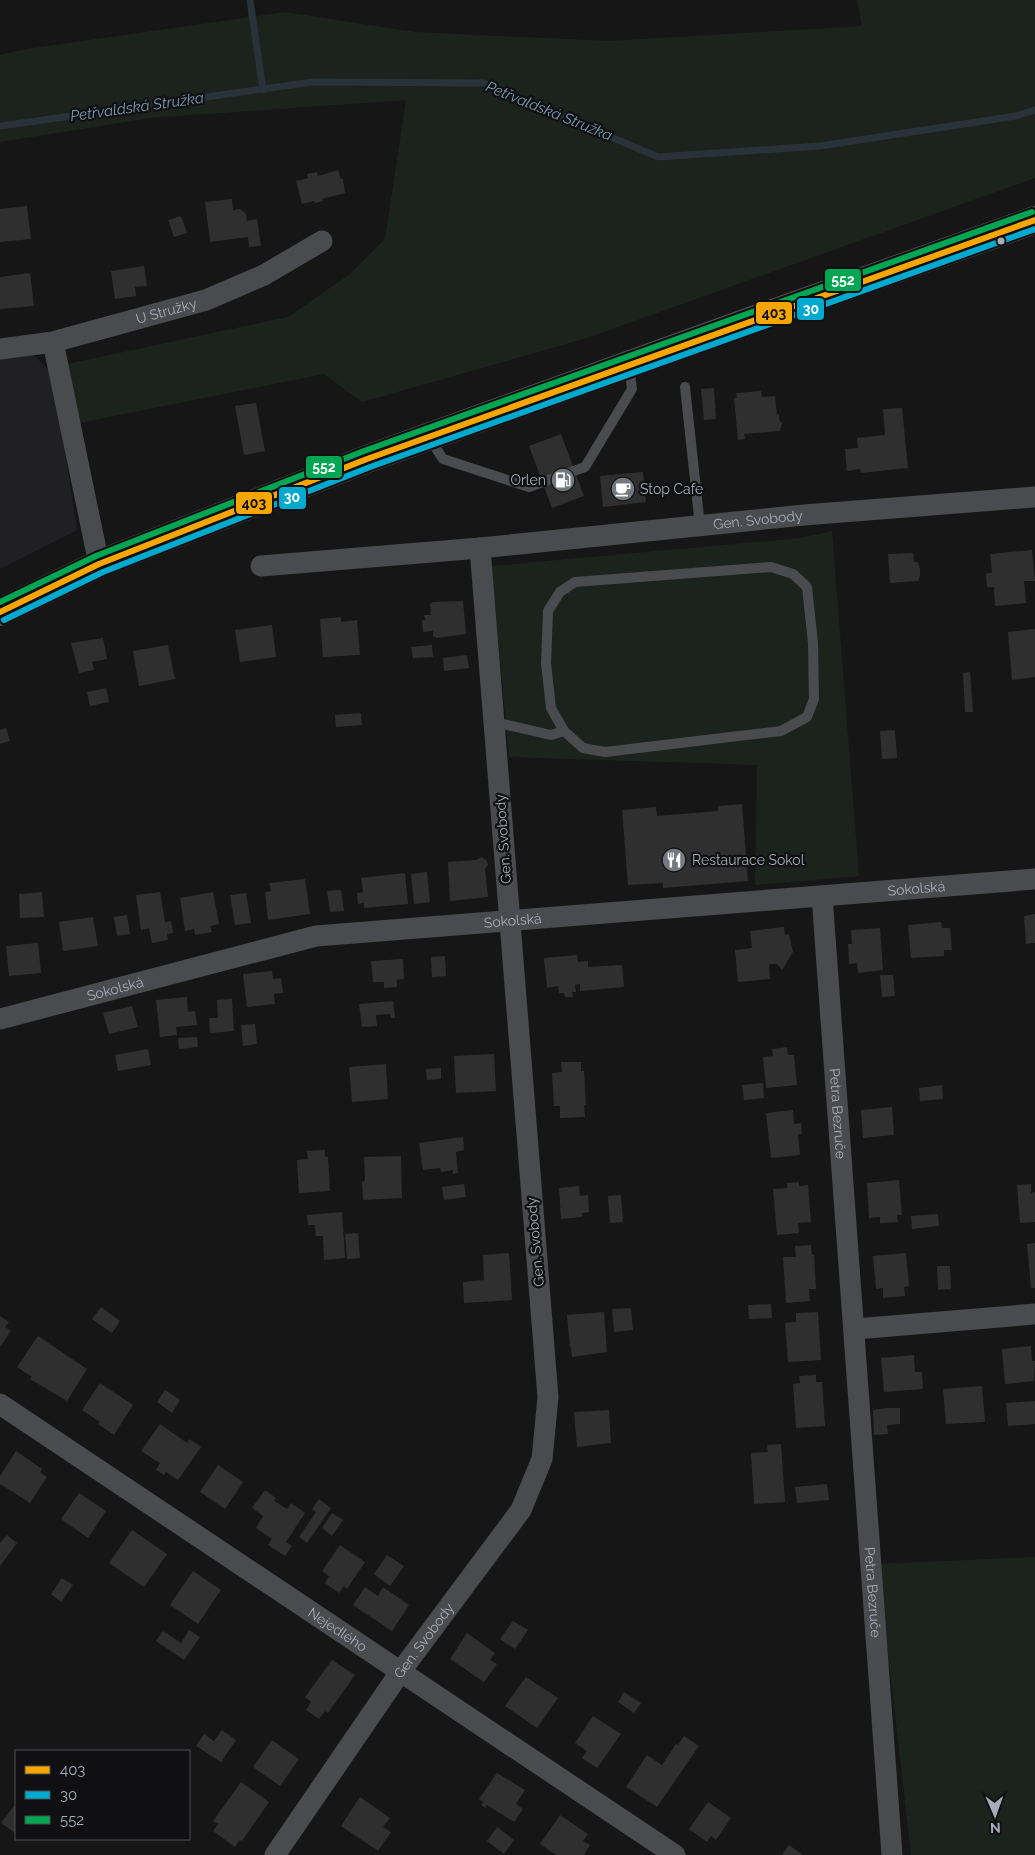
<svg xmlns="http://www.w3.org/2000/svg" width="1035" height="1855" font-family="Raleway,sans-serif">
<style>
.built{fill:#202022}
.green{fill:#1c231d}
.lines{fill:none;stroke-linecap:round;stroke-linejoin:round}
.stream{stroke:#293238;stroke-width:7}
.building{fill:#2f2f30}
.service{stroke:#4a4b4f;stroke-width:10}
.minor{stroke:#4a4b4f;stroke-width:21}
.primary{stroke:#4c4e51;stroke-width:28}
.bus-1-casing{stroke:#101012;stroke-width:10}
.bus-2-casing{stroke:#101012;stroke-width:10}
.bus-3-casing{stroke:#101012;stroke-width:10}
.bus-1{stroke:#f7a600;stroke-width:6}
.bus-2{stroke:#00a9ce;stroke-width:6}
.bus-3{stroke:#00a651;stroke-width:6}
.bus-dot{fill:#a7adb8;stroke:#101012;stroke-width:2}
.labels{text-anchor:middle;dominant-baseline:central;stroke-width:4.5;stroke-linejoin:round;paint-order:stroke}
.street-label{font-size:14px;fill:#a7adb8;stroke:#101012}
.poi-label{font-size:14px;fill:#a7adb8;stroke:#101012;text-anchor:start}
.water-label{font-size:15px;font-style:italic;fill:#7d9cb3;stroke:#101012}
.line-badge{stroke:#101012;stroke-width:2}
.badge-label{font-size:14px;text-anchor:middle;font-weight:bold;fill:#fff}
.pale-badge-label{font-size:14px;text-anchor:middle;font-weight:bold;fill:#111}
</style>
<rect width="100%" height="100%" fill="#161616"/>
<polygon class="built" points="32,353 53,375 77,530 0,569 0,358"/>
<g class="green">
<polygon points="857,0 1035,0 1035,178 587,338 362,402 324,374 79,423 67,364 288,317 350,274 385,239 406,100 150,118 0,142 0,55 26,49 285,12 415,32 609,41 862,26"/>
<polygon points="832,531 859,876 755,885 757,765 509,757 491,566 800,538"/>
<polygon points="1035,1557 1035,1855 911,1855 878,1564"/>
</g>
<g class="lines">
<g class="stream">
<polyline points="250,0 263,90"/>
<polyline points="0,126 313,82 484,83 658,157 820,146 1016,116 1035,110"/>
</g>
</g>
<g class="building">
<polygon points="338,170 341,179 343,179 345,193 322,199 323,201 315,203 314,201 302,204 296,181 308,178 307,174 317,172 318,176"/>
<polygon points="232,199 233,210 240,209 246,214 247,221 257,219 261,246 249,247 248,237 210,242 205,202"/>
<polygon points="27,206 31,239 0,242 0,209"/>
<polygon points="181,216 187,233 174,237 168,220"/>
<polygon points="144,266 147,286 135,287 136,296 115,299 111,271"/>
<polygon points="30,273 34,306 0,309 0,277"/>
<polygon points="714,388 716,419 704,420 701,389"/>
<polygon points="761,391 762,397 775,396 777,415 779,414 779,420 782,423 780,431 744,434 745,439 738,440 734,398 737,398 736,393"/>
<polygon points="256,403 265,451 244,455 235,406"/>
<polygon points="902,408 908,468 861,473 860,469 847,471 845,449 858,448 857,438 885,435 883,409"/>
<polygon points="561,434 584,496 552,508 529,446"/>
<polygon points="643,472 646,502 603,507 600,476"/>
<polygon points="1032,550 1035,581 1024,581 1026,603 995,606 994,587 987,587 986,573 992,573 990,554"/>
<polygon points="913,553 914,562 918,562 920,569 920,576 918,581 890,583 888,554"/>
<polygon points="463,601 466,634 437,638 433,636 433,631 423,632 422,620 425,620 424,615 431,615 430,604 433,602"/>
<polygon points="341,617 341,622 357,620 360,655 323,657 320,619"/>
<polygon points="272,625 276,657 240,662 235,630"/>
<polygon points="1035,629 1035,677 1012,680 1008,632"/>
<polygon points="103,638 107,659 92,662 94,670 79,673 71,643"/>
<polygon points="168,645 175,679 139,686 133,651"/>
<polygon points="432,645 433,657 413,658 411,647"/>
<polygon points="467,655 469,668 444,671 443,658"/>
<polygon points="970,672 973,712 965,712 963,673"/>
<polygon points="106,688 109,702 90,706 87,692"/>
<polygon points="361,713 362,725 336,727 335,715"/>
<polygon points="6,728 10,741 0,744 0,730"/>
<polygon points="895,730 897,758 882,759 880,731"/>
<polygon points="742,804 748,881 663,888 663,883 628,885 622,810 656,807 657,816 718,811 718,806"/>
<polygon points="482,857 487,861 488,865 485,868 488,897 450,901 448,862 476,860"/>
<polygon points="427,872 430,902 414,904 411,874"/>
<polygon points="405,873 408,904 364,908 364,903 358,904 357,893 363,892 361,878"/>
<polygon points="305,879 310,914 268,920 265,892 271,891 269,883"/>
<polygon points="341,890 344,911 330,912 327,891"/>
<polygon points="42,892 44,917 20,918 19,894"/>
<polygon points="160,892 165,922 171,921 173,933 167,934 168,940 152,943 149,928 141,930 136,895"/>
<polygon points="213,892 219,924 210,926 212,932 195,935 194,929 185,931 180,898"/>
<polygon points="246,893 251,923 235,925 230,895"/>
<polygon points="1035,914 1035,943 1026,944 1024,916"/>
<polygon points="127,915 130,934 117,936 114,917"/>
<polygon points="93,917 98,946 63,951 59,922"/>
<polygon points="941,922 942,928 950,928 952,950 944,950 944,956 911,958 908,925"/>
<polygon points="784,927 785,935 789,934 793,952 782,970 777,964 769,964 770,979 738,982 735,950 752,948 750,931"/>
<polygon points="880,928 883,970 858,973 857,963 849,964 848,944 852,944 851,930"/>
<polygon points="38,943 41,973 9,976 6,946"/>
<polygon points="577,955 578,962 588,961 588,967 622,965 624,987 580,991 580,984 575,985 576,992 572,992 573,997 565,997 564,993 559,993 558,986 547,988 544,958"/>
<polygon points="445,956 446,976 432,977 431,957"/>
<polygon points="403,959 404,979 397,980 397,987 384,988 384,982 373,982 371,961"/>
<polygon points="272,971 273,979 281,978 283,993 274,994 275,1004 247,1007 243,974"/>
<polygon points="880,975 893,975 895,996 882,997"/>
<polygon points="187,997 188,1012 195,1011 197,1025 176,1027 177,1035 160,1037 156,1000"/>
<polygon points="232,999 234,1031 210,1033 209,1018 218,1018 217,1000"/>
<polygon points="393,1001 395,1018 391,1018 390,1014 376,1015 377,1026 362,1027 359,1004"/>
<polygon points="132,1006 138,1027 109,1034 103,1013"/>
<polygon points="255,1024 257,1044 243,1046 241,1025"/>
<polygon points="197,1037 198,1047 179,1049 178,1038"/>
<polygon points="787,1047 788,1055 794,1055 797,1085 766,1088 763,1057 773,1056 772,1049"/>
<polygon points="148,1049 151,1065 118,1071 115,1055"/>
<polygon points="494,1054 496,1091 456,1093 454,1056"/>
<polygon points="561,1062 581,1062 581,1071 584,1071 586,1105 584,1105 585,1117 560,1118 560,1106 554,1106 552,1073 562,1072"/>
<polygon points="386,1064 388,1099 352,1102 349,1067"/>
<polygon points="441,1068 441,1079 427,1080 426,1069"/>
<polygon points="763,1083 764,1098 744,1100 742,1085"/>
<polygon points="942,1085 943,1099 920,1101 919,1088"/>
<polygon points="892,1107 894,1135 863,1138 861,1110"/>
<polygon points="793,1110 794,1124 801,1123 802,1134 798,1134 800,1155 771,1158 766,1113"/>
<polygon points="463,1137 464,1150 456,1152 458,1173 453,1174 453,1170 441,1172 440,1168 423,1170 419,1143"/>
<polygon points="325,1150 325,1157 328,1157 330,1191 299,1193 297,1160 308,1159 307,1151"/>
<polygon points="401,1156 402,1198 363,1200 362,1182 365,1181 364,1157"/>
<polygon points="899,1180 902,1215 897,1215 898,1222 880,1223 880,1217 869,1218 867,1183"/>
<polygon points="799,1182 799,1186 808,1185 811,1222 798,1223 799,1233 777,1235 773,1189 787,1188 787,1183"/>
<polygon points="464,1184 466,1197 444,1200 442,1187"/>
<polygon points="1031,1184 1031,1193 1035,1192 1035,1222 1020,1223 1017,1185"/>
<polygon points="579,1186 580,1196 588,1195 589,1212 582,1213 582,1217 561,1219 559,1188"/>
<polygon points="621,1195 623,1222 610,1223 608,1196"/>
<polygon points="342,1212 345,1258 324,1260 323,1236 316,1236 315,1225 308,1225 307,1215"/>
<polygon points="938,1214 939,1226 912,1229 911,1216"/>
<polygon points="358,1233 360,1258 347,1259 345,1234"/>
<polygon points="1035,1243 1035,1288 1031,1288 1027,1244"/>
<polygon points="811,1245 812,1255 814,1255 816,1289 809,1289 810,1301 786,1303 783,1257 796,1257 795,1246"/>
<polygon points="509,1253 512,1300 464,1303 463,1282 484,1280 483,1255"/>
<polygon points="906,1253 909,1286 904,1287 905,1296 883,1298 883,1288 876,1289 873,1256"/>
<polygon points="937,1266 950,1266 951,1289 938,1290"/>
<polygon points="771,1304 772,1318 749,1319 748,1305"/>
<polygon points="101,1307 120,1321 112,1333 92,1319"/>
<polygon points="631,1308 633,1330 614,1332 612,1309"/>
<polygon points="604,1312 607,1352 572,1357 571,1347 570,1347 567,1315"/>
<polygon points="818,1312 821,1360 788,1362 785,1323 796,1322 796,1313"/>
<polygon points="0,1316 9,1322 5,1327 11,1331 0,1347"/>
<polygon points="38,1336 87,1369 67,1401 30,1379 32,1377 17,1367"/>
<polygon points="1031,1346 1032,1361 1035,1361 1034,1381 1005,1384 1002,1349"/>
<polygon points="914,1355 915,1372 922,1372 923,1389 884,1392 881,1358"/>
<polygon points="816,1375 816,1382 822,1382 825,1426 796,1428 793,1384 800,1383 799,1376"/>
<polygon points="100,1383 133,1405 114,1435 98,1424 100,1422 82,1410"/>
<polygon points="982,1386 985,1422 946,1424 943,1389"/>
<polygon points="165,1390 180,1400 172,1413 157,1402"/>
<polygon points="1035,1401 1035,1424 1008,1426 1006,1403"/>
<polygon points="886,1408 900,1408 900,1424 887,1425 888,1434 874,1435 873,1410"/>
<polygon points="609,1410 611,1443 577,1447 574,1412"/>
<polygon points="160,1424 187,1443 189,1439 201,1447 178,1480 166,1472 164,1475 156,1470 160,1463 141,1451"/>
<polygon points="781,1444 785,1502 754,1504 751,1453 768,1452 767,1445"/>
<polygon points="16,1451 42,1469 40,1472 47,1477 30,1503 0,1484 0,1476"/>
<polygon points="218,1465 243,1482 225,1509 200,1492"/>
<polygon points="827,1484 829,1500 797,1503 795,1487"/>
<polygon points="265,1490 276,1498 274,1501 287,1509 291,1503 305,1513 286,1542 292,1546 285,1556 268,1545 272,1539 256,1528 263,1516 252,1508"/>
<polygon points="79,1493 106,1511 88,1538 61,1519"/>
<polygon points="319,1499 331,1508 307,1543 299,1537 316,1512 312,1509"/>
<polygon points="332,1513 343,1520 332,1536 322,1528"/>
<polygon points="132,1530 167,1554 144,1587 109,1563"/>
<polygon points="7,1535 17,1543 0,1566 0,1543"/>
<polygon points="340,1545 365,1562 347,1589 344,1586 339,1593 325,1583 329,1576 322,1571"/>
<polygon points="387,1555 404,1566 390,1586 374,1574"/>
<polygon points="193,1571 221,1590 198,1624 170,1605"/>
<polygon points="62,1578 73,1585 61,1602 51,1594"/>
<polygon points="365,1587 378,1596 383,1587 409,1605 392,1631 353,1605"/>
<polygon points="513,1621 528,1630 515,1649 500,1639"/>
<polygon points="189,1630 200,1637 184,1660 156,1641 163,1631 181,1643"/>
<polygon points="467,1633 495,1653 490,1660 497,1664 484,1682 450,1659"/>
<polygon points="332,1660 355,1675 328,1713 325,1711 319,1719 306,1710 311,1702 305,1697"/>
<polygon points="526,1677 558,1698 537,1728 505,1706"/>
<polygon points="624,1692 641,1703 634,1713 618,1702"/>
<polygon points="593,1716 621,1734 597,1768 582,1758 587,1751 575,1743"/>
<polygon points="222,1730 236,1740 221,1762 196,1746 204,1734 214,1741"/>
<polygon points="684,1736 699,1746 657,1807 626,1787 647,1755 662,1765 676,1744 678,1745"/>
<polygon points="272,1740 299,1759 280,1786 253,1767"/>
<polygon points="497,1773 525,1790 516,1804 523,1809 514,1822 487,1805 485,1808 481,1805 483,1802 479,1799"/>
<polygon points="241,1782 269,1802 242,1841 240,1840 235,1847 213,1831 218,1824 213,1821"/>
<polygon points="360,1797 390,1818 383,1827 391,1832 378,1851 341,1826"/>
<polygon points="708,1802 731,1818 716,1840 711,1836 707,1842 689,1829"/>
<polygon points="14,1806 16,1807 16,1830 15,1833 1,1823"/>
<polygon points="560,1815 588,1834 583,1841 590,1845 584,1855 556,1855 540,1844"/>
<polygon points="497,1827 514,1840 504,1854 487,1841"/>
<polygon points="789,1845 803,1855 782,1855"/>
</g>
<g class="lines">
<g class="service">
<polyline points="685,387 700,526"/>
<polyline points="429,438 443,459 529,487 585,467 632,389 629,365"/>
<polygon points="771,567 793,574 807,587 813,643 814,699 807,717 781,731 605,752 583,748 564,731 551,708 546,663 548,611 560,592 575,582"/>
<polyline points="494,722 551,735 564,731"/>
</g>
<g class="minor">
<polyline points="53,342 99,564"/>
<path id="s1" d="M 0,349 L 53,342 L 206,300 L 264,275 L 322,241"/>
<path id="s2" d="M 261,566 L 480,548 L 804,515 L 1035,497"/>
<path id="s3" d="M 822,896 L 892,1855"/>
<path id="s4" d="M 0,1019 L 316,936 L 1035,879"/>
<polyline points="855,1329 1035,1314"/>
<path id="s5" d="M 0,1404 L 675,1855"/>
<path id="s6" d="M 275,1855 L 401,1671 L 521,1510 L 542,1459 L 548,1397 L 480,548"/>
</g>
<polyline class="primary" points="0,612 99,564 367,459 750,321 1035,220"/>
<g class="bus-1-casing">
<polyline id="bus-1" points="0,612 99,564 367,459 1035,220"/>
</g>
<g class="bus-2-casing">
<polyline id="bus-2" points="4,620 103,572 370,467 1035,229"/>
</g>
<g class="bus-3-casing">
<polyline id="bus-3" points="0,602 96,556 364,451 1032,212"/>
</g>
<use href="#bus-1" class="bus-1"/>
<use href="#bus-2" class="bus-2"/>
<use href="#bus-3" class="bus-3"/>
</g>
<defs>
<g id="fuel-disc" transform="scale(1.25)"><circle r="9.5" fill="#74787f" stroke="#101012"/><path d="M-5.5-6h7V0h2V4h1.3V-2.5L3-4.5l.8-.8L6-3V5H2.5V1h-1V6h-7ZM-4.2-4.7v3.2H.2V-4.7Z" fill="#fff"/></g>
<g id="cafe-disc" transform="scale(1.25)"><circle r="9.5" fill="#74787f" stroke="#101012"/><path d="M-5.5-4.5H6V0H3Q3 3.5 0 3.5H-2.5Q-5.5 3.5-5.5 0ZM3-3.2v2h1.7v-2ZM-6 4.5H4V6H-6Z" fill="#fff"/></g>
<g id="restaurant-disc" transform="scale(1.25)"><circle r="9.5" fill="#74787f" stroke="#101012"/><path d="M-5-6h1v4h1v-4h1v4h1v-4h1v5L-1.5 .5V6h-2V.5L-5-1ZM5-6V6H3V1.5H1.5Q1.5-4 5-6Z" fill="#fff"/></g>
</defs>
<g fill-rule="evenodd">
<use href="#fuel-disc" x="563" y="480"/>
<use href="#cafe-disc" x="623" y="489"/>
<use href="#restaurant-disc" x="674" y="860"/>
</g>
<circle class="bus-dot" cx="1001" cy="241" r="4.5"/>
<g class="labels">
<g class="street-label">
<text stroke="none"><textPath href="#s1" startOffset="171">U Stružky</textPath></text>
<text stroke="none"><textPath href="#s2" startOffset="499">Gen. Svobody</textPath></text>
<text transform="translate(503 839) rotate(-94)">Gen. Svobody</text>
<text stroke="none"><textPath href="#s4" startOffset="929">Sokolská</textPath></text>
<text stroke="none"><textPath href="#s4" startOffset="524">Sokolská</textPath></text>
<text stroke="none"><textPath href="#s4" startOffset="119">Sokolská</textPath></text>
<text stroke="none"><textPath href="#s3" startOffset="218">Petra Bezruče</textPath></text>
<text transform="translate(535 1242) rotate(-95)">Gen. Svobody</text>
<text stroke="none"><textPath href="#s3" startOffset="698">Petra Bezruče</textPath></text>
<text stroke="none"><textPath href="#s5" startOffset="406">Nejedlého</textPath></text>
<text stroke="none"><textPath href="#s6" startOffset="261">Gen. Svobody</textPath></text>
</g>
<g class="poi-label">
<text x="546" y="480" text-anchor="end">Orlen</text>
<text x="640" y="489">Stop Cafe</text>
<text x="692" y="860">Restaurace Sokol</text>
</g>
<g class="water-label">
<text transform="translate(137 107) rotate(-8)">Petřvaldská Stružka</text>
<text transform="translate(549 111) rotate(22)">Petřvaldská Stružka</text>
</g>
</g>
<g class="line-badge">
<rect x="824" y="268" width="38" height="24" rx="5" fill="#00a651"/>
<rect x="796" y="297" width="29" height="24" rx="5" fill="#00a9ce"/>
<rect x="755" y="301" width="38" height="24" rx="5" fill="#f7a600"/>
<rect x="305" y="455" width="38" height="24" rx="5" fill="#00a651"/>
<rect x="278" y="486" width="29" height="24" rx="5" fill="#00a9ce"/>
<rect x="235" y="491" width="38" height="24" rx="5" fill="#f7a600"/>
</g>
<g class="badge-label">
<text x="843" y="285">552</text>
<text x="811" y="314">30</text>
<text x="324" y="472">552</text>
<text x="292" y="502">30</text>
</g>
<g class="pale-badge-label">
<text x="774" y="318">403</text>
<text x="254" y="508">403</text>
</g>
<rect x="15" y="1750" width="175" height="90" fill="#101012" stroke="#4c4f54"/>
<rect x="25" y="1766" width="25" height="8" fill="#f7a600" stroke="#4c4f54"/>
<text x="60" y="1775" font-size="15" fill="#a7adb8">403</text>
<rect x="25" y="1791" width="25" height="8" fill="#00a9ce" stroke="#4c4f54"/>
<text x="60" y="1800" font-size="15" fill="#a7adb8">30</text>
<rect x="25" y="1816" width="25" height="8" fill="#00a651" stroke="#4c4f54"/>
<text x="60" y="1825" font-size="15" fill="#a7adb8">552</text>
<g transform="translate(995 1815) rotate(178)" stroke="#101012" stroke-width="4" paint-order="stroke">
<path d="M0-4L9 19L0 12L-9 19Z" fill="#a7adb8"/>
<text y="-8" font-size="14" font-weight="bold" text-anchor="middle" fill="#a7adb8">N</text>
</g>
</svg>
